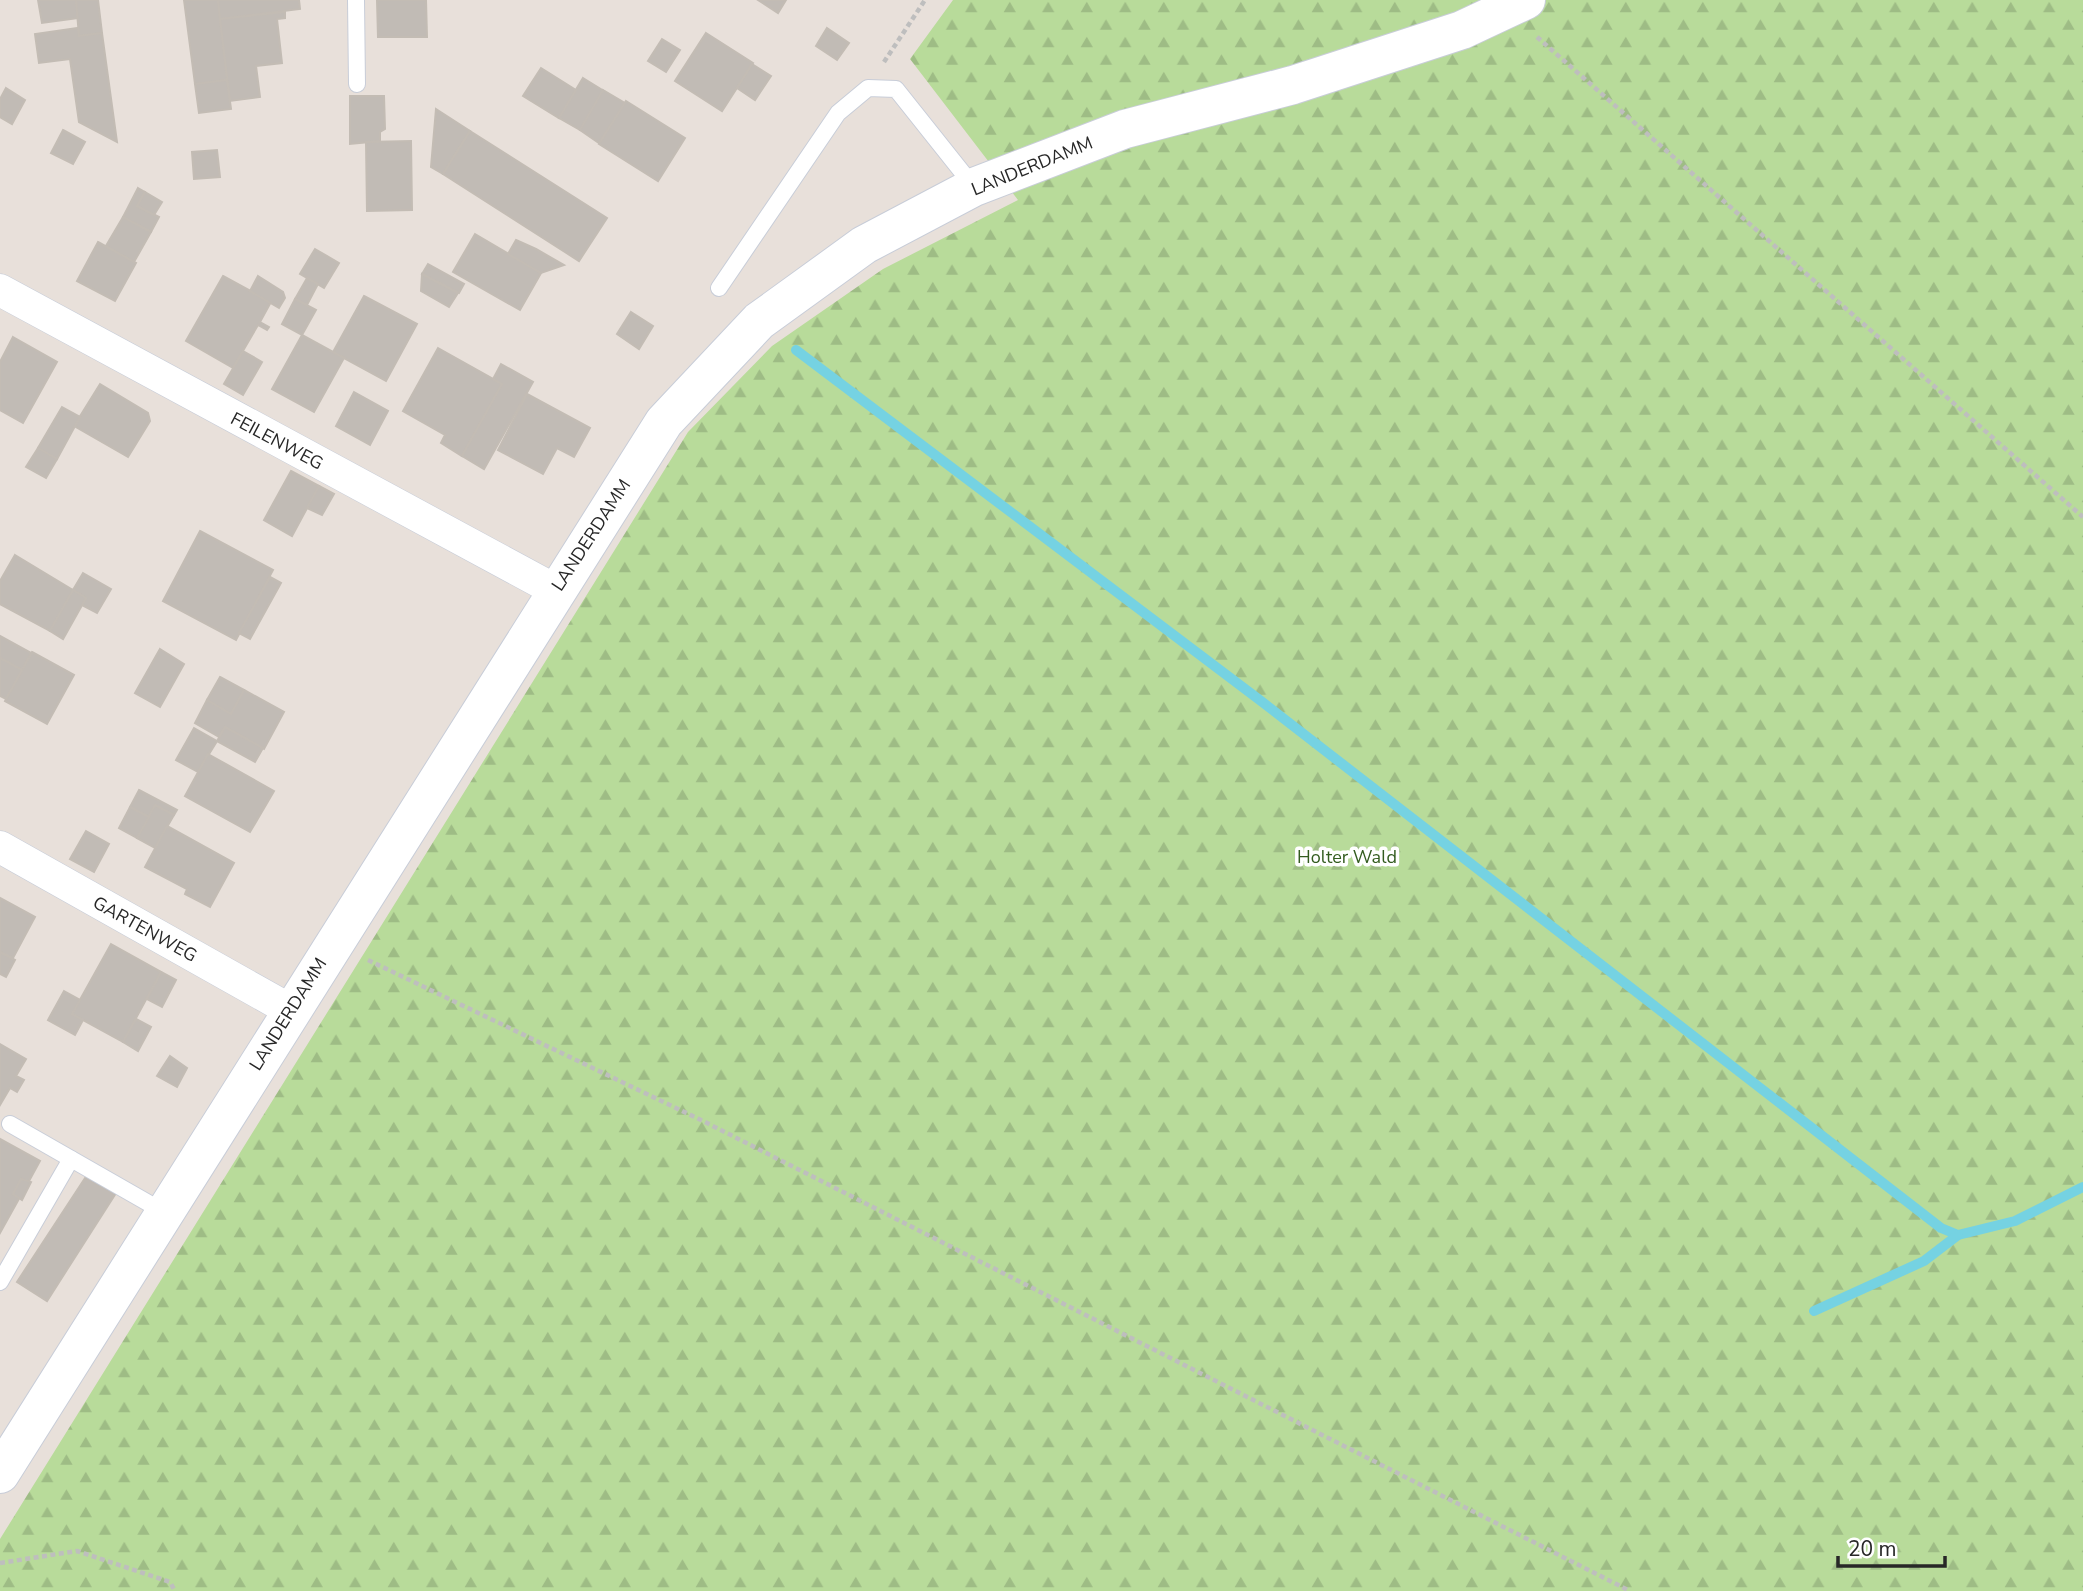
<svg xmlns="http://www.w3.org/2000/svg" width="2083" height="1591" font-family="'Nunito Sans',sans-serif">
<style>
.forest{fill:url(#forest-firs)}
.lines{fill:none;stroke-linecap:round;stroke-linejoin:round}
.stream{stroke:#75d2e2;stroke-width:10}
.building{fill:#c1bbb5;stroke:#c3bcb4;stroke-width:2}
.service-casing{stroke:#c8cdd8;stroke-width:18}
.minor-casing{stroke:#c8cdd8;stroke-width:33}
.secondary-casing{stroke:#c8cdd8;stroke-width:40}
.path{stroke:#bebebe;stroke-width:4.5;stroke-dasharray:5 3.5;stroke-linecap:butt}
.service{stroke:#fff;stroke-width:16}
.minor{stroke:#fff;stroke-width:32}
.secondary{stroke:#fff;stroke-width:38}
.labels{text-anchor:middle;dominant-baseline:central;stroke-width:7;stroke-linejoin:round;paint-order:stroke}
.street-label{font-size:18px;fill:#272727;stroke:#fff}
.park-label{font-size:18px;fill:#335c1f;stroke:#fff}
</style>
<defs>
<pattern id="forest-firs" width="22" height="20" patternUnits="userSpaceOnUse" patternTransform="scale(1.75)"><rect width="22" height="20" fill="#b8db9a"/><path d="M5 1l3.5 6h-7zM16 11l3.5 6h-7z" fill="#9ebc85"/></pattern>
</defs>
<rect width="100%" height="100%" fill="#e8e0da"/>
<polygon class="forest" points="953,0 2083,0 2083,1591 0,1591 0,1539 688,432 772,346 883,269 1018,200 910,59"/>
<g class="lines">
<g class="stream">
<polyline points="796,350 1261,701 1941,1228 1958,1235 2015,1221 2083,1187"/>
<polyline points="1814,1311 1924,1261 1958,1235"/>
</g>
</g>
<g class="building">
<polygon points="38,0 76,0 79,18 42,23"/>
<polygon points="76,0 98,0 102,33 79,36"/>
<polygon points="184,0 218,0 227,80 195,84"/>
<polygon points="218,0 299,0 300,9 220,19"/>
<polygon points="377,0 426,0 427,37 378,37"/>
<polygon points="758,0 786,0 778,13"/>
<polygon points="285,12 285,18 277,19 282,63 256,66 260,97 230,101 220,19"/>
<polygon points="78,28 79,36 102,33 117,142 79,122 70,59 39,63 35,34"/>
<polygon points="827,28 849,43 837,60 816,46"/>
<polygon points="706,33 753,63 722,111 675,81"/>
<polygon points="662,39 680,50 666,72 648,61"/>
<polygon points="752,64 771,76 755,100 737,88"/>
<polygon points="541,68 576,90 559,118 523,96"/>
<polygon points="583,78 604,91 580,130 559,118"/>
<polygon points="227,80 231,109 199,113 195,84"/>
<polygon points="6,88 25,100 12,124 0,117 0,99"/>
<polygon points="603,90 625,103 599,143 580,130"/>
<polygon points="350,96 384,96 385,129 380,132 380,141 350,144"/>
<polygon points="626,101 685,138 658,181 599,144"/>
<polygon points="436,109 470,131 443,174 431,167"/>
<polygon points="63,130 85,142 73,164 51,153"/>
<polygon points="470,131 607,218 579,261 443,174"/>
<polygon points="411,141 412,210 367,211 366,142"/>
<polygon points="217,150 220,177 194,179 192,152"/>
<polygon points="138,188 145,192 137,206 159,217 151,232 123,217"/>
<polygon points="145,192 162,202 154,215 137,206"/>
<polygon points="123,217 151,232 134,262 106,246"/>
<polygon points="475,234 541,273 520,310 453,272"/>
<polygon points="516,240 536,249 564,265 541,273 508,254"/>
<polygon points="98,242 136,263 115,301 77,281"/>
<polygon points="315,249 339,263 324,288 300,274"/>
<polygon points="428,264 464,284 459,293 422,274"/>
<polygon points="422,274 458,293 449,307 421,291"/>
<polygon points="223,276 271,302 260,322 269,327 267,330 258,325 233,368 186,341"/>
<polygon points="258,276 283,292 285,298 279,308 250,291"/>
<polygon points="307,278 318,284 307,305 295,299"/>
<polygon points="364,296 417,324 386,381 333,352"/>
<polygon points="295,299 316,310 302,335 282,324"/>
<polygon points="631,312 653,326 639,349 617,334"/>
<polygon points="302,335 344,358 314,412 272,389"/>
<polygon points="13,337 57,362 23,423 0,410 0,362"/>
<polygon points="438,348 502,384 462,456 441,443 445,435 403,411"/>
<polygon points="243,351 262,362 243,395 224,384"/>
<polygon points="501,364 533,382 484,469 462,456 502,384 493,379"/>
<polygon points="100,384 148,413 150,421 128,457 74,426"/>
<polygon points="354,392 388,411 370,445 336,426"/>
<polygon points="527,394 590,428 574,457 557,448 543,474 498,450"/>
<polygon points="62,407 80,417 57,459 38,448"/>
<polygon points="38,448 57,459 46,478 26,467"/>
<polygon points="291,471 319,486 292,536 264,520"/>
<polygon points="319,486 334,494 322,515 307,508"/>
<polygon points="200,531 273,570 236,640 163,601"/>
<polygon points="15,555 73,590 50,631 0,604 0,581"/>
<polygon points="83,573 111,589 97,613 82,605 86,598 73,590"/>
<polygon points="270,577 281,583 250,639 239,633"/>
<polygon points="73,590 86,598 63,639 50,631"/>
<polygon points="0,636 31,653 22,670 0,658"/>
<polygon points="160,649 184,664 160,707 135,693"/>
<polygon points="32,652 74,675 47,724 5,701"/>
<polygon points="0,658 22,670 6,699 0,696"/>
<polygon points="220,677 244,690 231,714 207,700"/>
<polygon points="244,690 284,712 264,749 225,727 219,737 195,723 207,700 231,714"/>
<polygon points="225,727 263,748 255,762 217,741"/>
<polygon points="194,728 217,741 198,772 176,760"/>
<polygon points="208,754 274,791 250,832 185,796"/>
<polygon points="139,790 177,810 174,815 155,805 149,817 130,807"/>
<polygon points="155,805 174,815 155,848 137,838"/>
<polygon points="130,807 149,817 137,838 119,828"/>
<polygon points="167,826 234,863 210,907 185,894 187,889 145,867"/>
<polygon points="86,831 109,844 94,872 70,859"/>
<polygon points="0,898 35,917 13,958 0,952"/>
<polygon points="111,944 161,972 123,1042 72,1014"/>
<polygon points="0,952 15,960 6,977 0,974"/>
<polygon points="161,972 176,980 162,1007 147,999"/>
<polygon points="64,991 80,1000 72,1014 83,1020 75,1035 48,1020"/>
<polygon points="136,1019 151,1027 138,1051 123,1042"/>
<polygon points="0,1044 26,1059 16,1076 24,1080 17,1092 10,1088 0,1105"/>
<polygon points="170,1056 187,1068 177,1087 157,1076"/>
<polygon points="0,1139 40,1161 28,1183 21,1179 13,1194 20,1197 0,1233"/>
<polygon points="87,1175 116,1193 47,1301 17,1282"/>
<polygon points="21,1179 31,1182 22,1200 13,1194"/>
</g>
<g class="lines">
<g class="service-casing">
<g id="service">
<polyline points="356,0 357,84"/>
<polyline points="719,288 838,113 868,88 896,89 974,187"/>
<polyline points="10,1124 164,1212"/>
<polyline points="0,1282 71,1159"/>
</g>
</g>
<g class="minor-casing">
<g id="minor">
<polyline points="0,290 555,590"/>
<polyline points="0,847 290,1010"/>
</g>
</g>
<g class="secondary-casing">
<polyline id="secondary" points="0,1474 664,422 759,321 864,245 974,187 1125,129 1293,85 1462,30 1526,0"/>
</g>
<g class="path">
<polyline points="1537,37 2083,517"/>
<polyline points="884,62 925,0"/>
<polyline points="368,960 703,1121 1630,1591"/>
<polyline points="0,1563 77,1551 170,1582 175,1591"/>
</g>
<use href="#service" class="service"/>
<use href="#minor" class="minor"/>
<use href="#secondary" class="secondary"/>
</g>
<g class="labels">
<g class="street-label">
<text transform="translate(1032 166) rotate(-22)">LANDERDAMM</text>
<text transform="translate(277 441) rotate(28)">FEILENWEG</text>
<text transform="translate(591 535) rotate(-57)">LANDERDAMM</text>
<text transform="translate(145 929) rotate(29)">GARTENWEG</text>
<text transform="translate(288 1014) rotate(-58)">LANDERDAMM</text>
</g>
<g class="park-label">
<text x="1347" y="857">Holter Wald</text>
</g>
</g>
<path d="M1838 1556v10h107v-10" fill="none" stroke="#272727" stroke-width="3.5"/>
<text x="1848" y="1556" font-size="21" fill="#272727" stroke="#ffffff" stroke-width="5" paint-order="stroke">20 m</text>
</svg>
